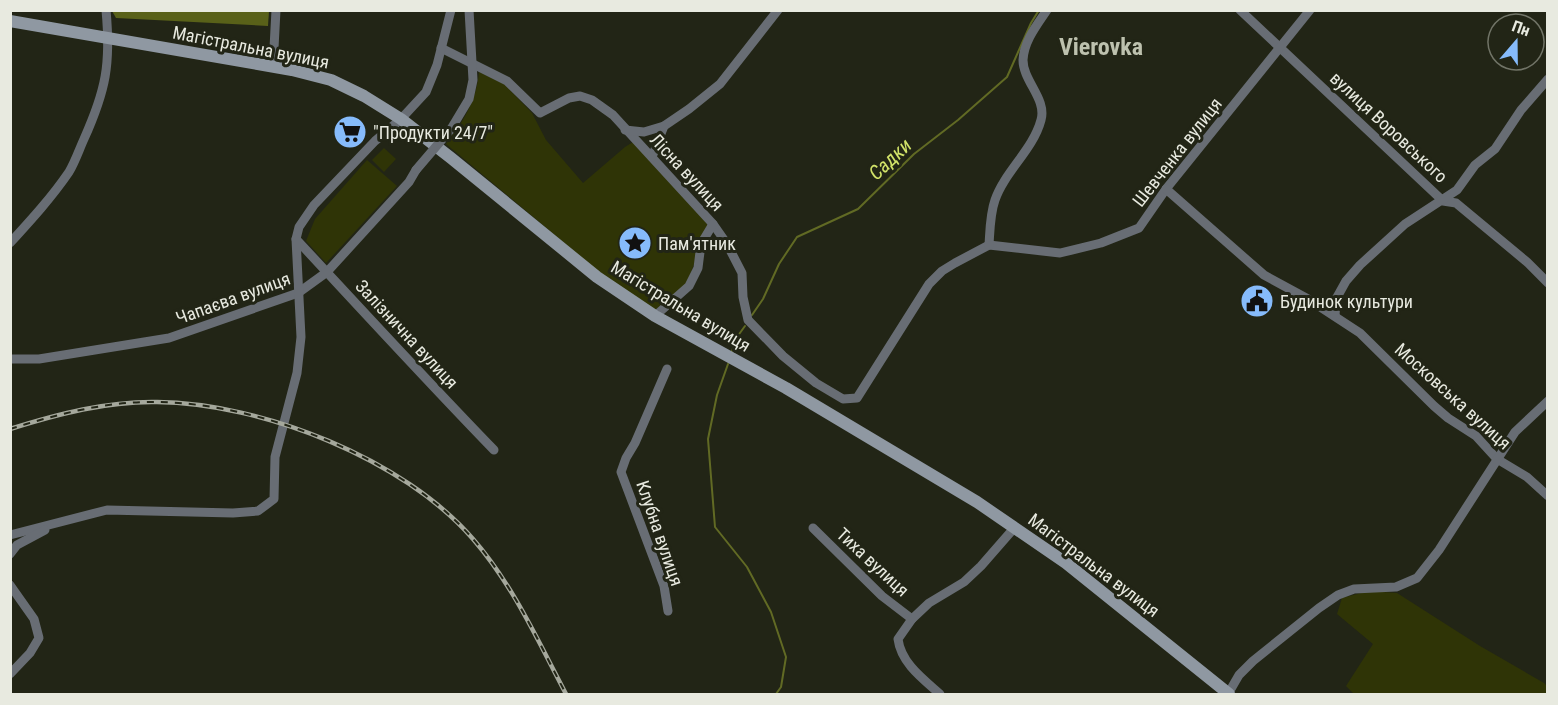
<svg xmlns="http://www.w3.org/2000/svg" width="1558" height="705" font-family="'Roboto Condensed',sans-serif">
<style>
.green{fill:#2f3406}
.forest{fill:#596119}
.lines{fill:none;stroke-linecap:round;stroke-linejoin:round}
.stream{stroke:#616a24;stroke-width:2}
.street{stroke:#686d74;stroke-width:9}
.secondary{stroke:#8f98a2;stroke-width:12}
.rail-casing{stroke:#a5a89c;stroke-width:4.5}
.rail{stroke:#222516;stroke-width:2;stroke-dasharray:7;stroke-linecap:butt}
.street-bridge{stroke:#686d74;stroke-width:9}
.labels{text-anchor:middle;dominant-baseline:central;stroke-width:6;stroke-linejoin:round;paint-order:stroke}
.street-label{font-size:18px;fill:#e8eae0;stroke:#222516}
.poi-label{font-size:18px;fill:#e8eae0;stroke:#222516;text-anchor:start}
.water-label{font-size:20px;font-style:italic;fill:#d2e369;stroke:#222516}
.district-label{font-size:24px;font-weight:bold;fill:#bdc1ae;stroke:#222516}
</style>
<rect width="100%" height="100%" fill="#222516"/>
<g class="green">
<path d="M 479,72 L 504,84 L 532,113 L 546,140 L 583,183 L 625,147 L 633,142 L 706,221 L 708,227 L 687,283 L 655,310 L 599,272 L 446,144 C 463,123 477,99 479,72 Z"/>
<polygon points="384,148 396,159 384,172 372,160"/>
<polygon points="367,160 397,186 326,263 306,241 315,219"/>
<polygon points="1369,591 1397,593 1480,646 1544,683 1547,686 1547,694 1354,694 1346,686 1373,644 1337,614 1342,598"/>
</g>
<polygon class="forest" points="112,11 269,11 268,26 116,18"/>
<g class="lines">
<g class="stream">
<polyline points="752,315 763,299 779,264 797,237 858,209 914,154 958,120 1007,77 1031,23 1039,10"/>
<polyline points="732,351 737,337 745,326"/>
<polyline points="728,364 717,395 708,439 715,527 747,567 771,612 786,657 781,687 776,694"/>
</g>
<g class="street">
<polyline points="1240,10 1443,201 1456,203 1527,262 1548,283"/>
<polyline points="441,48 507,81 540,113 569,98 580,96 592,100 613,115 713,224 727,244 742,273 743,297 748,320 783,356 816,383 843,399 857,398 929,284 942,271 955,263 989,245 1060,253 1101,243 1139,228 1166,189 1310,10"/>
<polyline points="273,67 276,10"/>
<polyline points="664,126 689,109 720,84 778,10"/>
<polyline points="451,129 469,99 473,80 469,10"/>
<polyline points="625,130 644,132 664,126 652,157"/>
<polyline points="1166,189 1264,275 1308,299 1360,333 1434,406 1448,418 1476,436 1497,459 1527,477 1548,496"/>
<path d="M 296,239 C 362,310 427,381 494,450"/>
<path d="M 10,243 C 31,220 52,197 69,172 C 75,162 79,150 84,139 C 106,90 111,64 106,10"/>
<path d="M 989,245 C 990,230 990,214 995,200 C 1005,171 1033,150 1041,120 C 1047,99 1023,81 1023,60 C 1024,41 1037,25 1047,10"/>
<polyline points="655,316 689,286 698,268 701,244 713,224"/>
<polyline points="1335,316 1336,299 1346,281 1360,265 1405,224 1457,190 1475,165 1495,149 1521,110 1548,79"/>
<polyline points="10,359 39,359 169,338 298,293 327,272 409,182 416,170"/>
<polyline points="667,369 635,443 626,458 621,472 664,586 668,611"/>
<polyline points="813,528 882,596 912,619"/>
<polyline points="10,535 107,510 233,513 258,511 274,499 275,457 297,373 301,337 296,239 299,227 314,205 375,141 401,119 426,92 437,65 451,10"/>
<polyline points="10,554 17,545 45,530"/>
<polyline points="10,585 34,619 39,638 30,653 10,674"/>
<path d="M 940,694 C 923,679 901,663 898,639 L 912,619 L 929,603 L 964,582 L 981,566 L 1015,527"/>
<polyline points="1228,694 1239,675 1253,661 1319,608 1338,595 1354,589 1396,587 1417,578 1439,550 1515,432 1548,401"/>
</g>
<polyline class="secondary" points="10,21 292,70 331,80 364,96 401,119 451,158 597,277 655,316 786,388 977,502 1066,563 1229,694"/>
<g class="rail-casing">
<path id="rail" d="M 10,429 C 58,414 107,401 157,402 C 262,403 404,459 473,539 C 513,585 538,641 566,694"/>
</g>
<use href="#rail" class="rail"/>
<polyline class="street-bridge" points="416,170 451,129"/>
</g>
<defs>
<g id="supermarket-disc" transform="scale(1.725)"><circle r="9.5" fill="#86bbfb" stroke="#222516"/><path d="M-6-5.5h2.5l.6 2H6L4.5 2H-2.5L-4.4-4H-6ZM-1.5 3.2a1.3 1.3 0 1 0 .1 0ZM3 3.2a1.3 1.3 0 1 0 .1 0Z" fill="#111"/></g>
<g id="sight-disc" transform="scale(1.725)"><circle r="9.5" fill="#86bbfb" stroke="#222516"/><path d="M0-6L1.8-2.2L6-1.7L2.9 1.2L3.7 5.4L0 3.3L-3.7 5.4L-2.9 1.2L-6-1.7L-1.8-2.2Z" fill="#111"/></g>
<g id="civic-disc" transform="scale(1.725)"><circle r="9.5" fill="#86bbfb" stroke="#222516"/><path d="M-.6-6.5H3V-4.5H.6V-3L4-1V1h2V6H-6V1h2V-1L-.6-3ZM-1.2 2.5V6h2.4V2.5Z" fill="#111"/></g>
</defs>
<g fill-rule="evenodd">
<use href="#supermarket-disc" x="350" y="132"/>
<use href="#sight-disc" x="635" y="243"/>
<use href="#civic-disc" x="1257" y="301"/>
</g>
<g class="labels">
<g class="street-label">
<text transform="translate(251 47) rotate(11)">Магістральна вулиця</text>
<text transform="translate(1389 127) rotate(43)">вулиця Воровського</text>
<text transform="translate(1177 152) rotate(-52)">Шевченка вулиця</text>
<text transform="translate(687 172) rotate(47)">Лісна вулиця</text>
<text transform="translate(233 298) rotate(-20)">Чапаєва вулиця</text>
<text transform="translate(681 306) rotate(31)">Магістральна вулиця</text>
<text transform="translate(407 334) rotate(47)">Залізнична вулиця</text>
<text transform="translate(1453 396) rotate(42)">Московська вулиця</text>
<text transform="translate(660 533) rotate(71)">Клубна вулиця</text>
<text transform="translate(873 562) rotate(43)">Тиха вулиця</text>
<text transform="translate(1094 565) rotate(37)">Магістральна вулиця</text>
</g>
<g class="poi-label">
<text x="373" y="132">"Продукти 24/7"</text>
<text x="658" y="243">Пам'ятник</text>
<text x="1280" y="301">Будинок культури</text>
</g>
<g class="water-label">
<text transform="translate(890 159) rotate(-43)">Садки</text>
</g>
<g class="district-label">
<text x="1101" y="47">Vierovka</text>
</g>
</g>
<rect width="1558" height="705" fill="none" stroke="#e8eae0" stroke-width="24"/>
<g transform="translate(1516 42) rotate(20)"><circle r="28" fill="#222516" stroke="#717467" stroke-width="1.5"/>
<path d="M0-4.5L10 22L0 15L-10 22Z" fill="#86bbfb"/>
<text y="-9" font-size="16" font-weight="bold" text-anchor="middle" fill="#e8eae0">Пн</text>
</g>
</svg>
